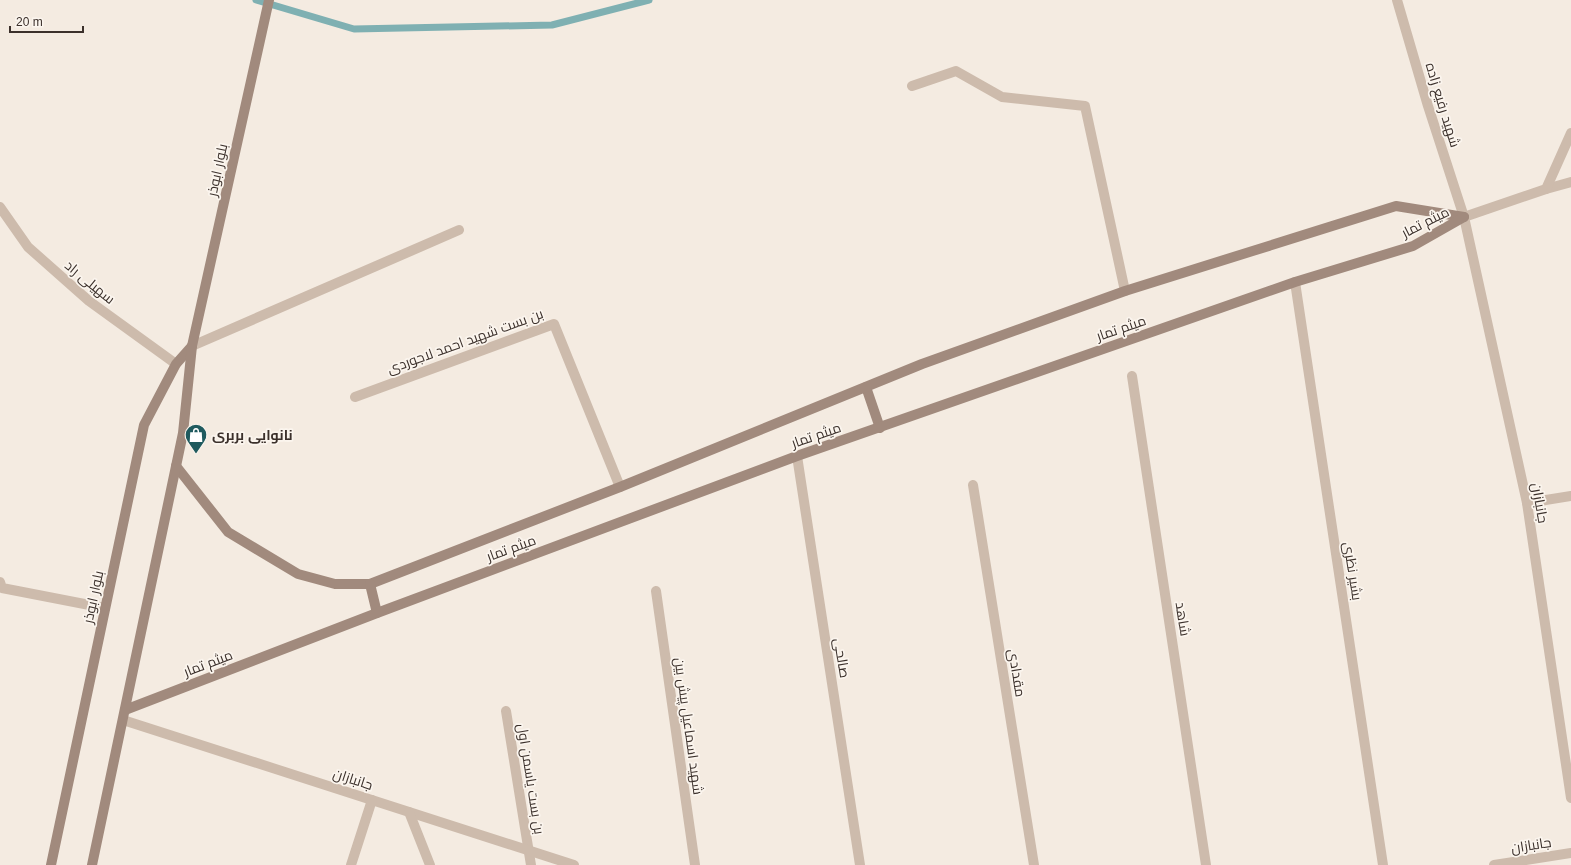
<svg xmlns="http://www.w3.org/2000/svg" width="1571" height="865" font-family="Arial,Cairo,sans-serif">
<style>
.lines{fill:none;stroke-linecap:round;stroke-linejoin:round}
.stream{stroke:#7fb0b2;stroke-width:7}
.lane{stroke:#cdbbac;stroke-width:10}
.street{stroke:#cdbbac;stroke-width:10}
.secondary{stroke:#a18a7d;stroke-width:10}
.labels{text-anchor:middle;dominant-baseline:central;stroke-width:3.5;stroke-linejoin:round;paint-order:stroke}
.street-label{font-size:14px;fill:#3b302b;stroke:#fbf5ee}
.poi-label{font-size:14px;font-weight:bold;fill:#3b302b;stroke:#fbf5ee;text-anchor:start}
</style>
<rect width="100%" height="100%" fill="#f4ebe1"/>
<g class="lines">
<polyline class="stream" points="256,0 354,29 552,25 649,0"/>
<polyline class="lane" points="656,591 695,865"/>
<g class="street">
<polyline points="1397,0 1428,106 1464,217 1527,503 1571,798"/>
<polyline points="912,86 956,71 1002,97 1085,106 1125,291"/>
<polyline points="1546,189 1571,182"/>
<polyline points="0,207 28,247 89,301 176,364"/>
<polyline points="1464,217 1546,189 1571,133"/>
<polyline points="1295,282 1383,865"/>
<polyline points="192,346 459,230"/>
<polyline points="1132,376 1206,865"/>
<polyline points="355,397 554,324 620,487"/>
<polyline points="797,456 860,865"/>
<polyline points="973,485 1034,865"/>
<polyline points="1527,503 1571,496"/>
<polyline points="0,582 2,588 105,608"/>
<polyline points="506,711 531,865"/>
<polyline points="123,720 574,865"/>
<polyline points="409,812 430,865"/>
<polyline points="351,865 372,800"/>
<polyline points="1494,865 1571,853"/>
</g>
<g class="secondary">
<polyline points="866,387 880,428"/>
<polyline points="176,466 228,532 298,574 335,584 370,584 620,487 922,364 1125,291 1396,206 1464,217"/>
<polyline points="370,584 377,613"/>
<polyline points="125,710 377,613 797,456 1295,282 1413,246 1464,217"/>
<polyline points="51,865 144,425 176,364 192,346"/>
<polyline points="92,865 183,433 192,346 269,0"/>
</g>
</g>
<defs>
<g id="shop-pin" transform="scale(1.15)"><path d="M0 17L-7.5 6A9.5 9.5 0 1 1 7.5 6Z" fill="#1f5a5e" stroke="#fbf5ee"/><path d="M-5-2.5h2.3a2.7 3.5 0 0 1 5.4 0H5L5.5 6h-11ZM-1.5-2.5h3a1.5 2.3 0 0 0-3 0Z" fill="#fff"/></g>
</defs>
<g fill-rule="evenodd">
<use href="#shop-pin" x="196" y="435"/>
</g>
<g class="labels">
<g class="street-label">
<text transform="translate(1443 105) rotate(73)">شهید رفیع زاده</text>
<text transform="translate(217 170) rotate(-78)">بلوار ابوذر</text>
<text transform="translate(1425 222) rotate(-27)">میثم تمار</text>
<text transform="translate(90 282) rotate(39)">سهیلی راد</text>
<text transform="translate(1121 328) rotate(-19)">میثم تمار</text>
<text transform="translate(465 341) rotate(-20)">بن بست شهید احمد لاجوردی</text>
<text transform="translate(816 435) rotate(-19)">میثم تمار</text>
<text transform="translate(1540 503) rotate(80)">جانبازان</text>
<text transform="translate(511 548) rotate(-20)">میثم تمار</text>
<text transform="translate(1353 571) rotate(81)">بشیر نظری</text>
<text transform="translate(93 597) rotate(-78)">بلوار ابوذر</text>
<text transform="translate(1183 619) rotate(81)">شاهد</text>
<text transform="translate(842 658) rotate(81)">صالحی</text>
<text transform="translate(208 663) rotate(-21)">میثم تمار</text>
<text transform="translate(1017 673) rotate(81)">مقدادی</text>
<text transform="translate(689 726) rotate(82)">شهید اسماعیل پیش بین</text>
<text transform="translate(353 779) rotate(18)">جانبازان</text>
<text transform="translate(531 779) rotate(81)">بن بست یاسمن اول</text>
<text transform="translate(1531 845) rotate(-9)">جانبازان</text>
</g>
<g class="poi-label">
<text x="212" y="435">نانوایی بربری</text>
</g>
</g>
<path d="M10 26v6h73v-6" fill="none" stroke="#3b302b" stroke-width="2"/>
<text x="16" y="26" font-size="12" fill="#3b302b" stroke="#fbf5ee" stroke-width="3" paint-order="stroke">20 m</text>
</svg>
